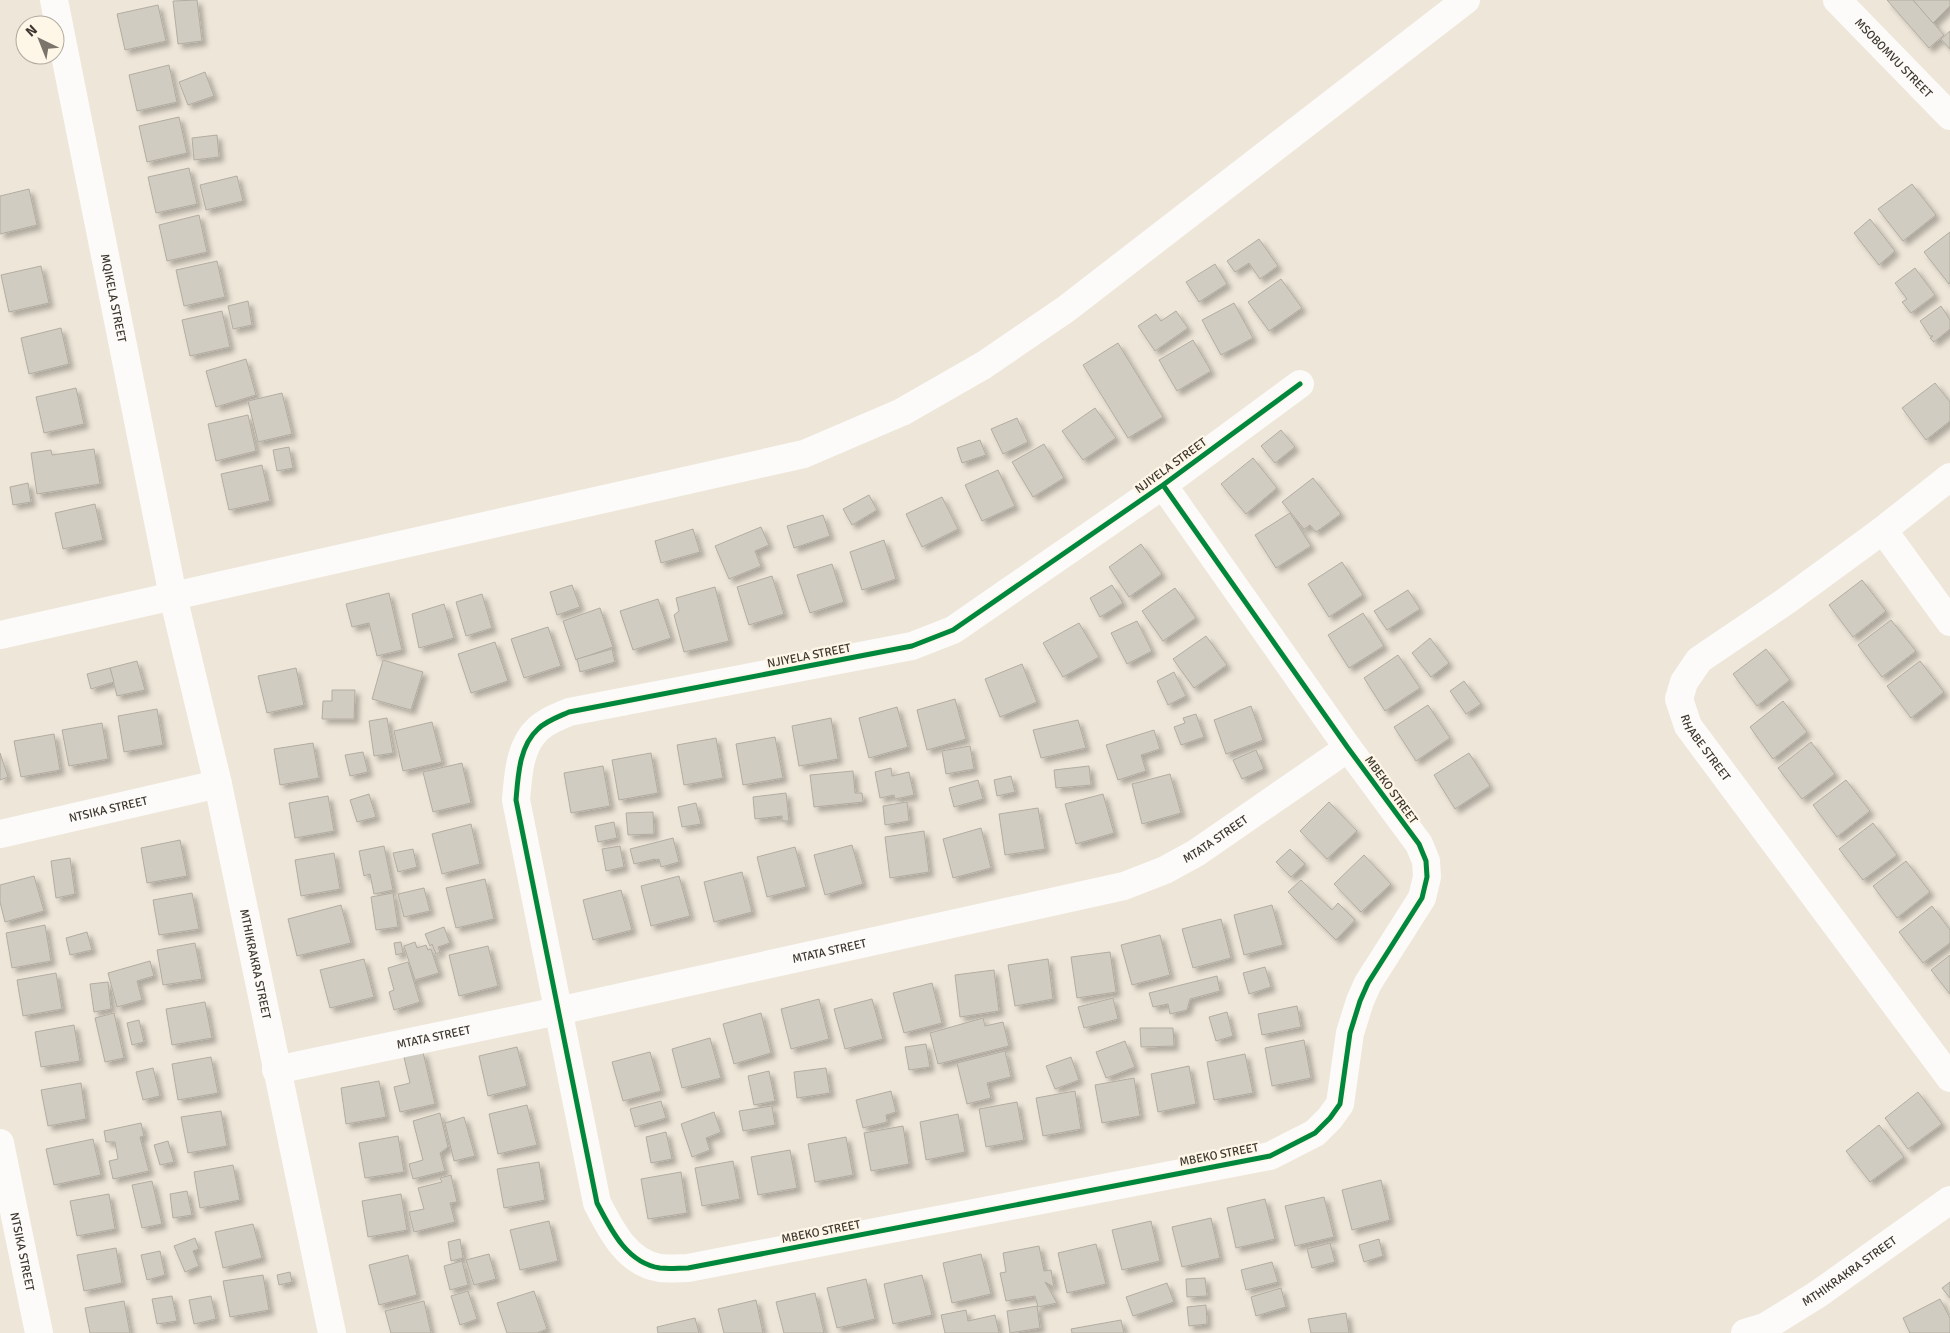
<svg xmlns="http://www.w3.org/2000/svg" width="1950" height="1333" font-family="Signika,sans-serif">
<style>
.building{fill:#d1ccc1;stroke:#b2aca1;filter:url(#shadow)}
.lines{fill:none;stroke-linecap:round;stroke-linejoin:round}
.street{stroke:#fcfbf9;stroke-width:28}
.cycleway-casing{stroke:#fef7e8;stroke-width:8}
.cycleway{stroke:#00873e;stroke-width:5}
.labels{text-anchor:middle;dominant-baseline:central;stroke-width:4.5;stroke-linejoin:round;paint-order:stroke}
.street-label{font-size:12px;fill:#3d372e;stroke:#fef7e8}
</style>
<defs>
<filter id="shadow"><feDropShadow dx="4.5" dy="4.5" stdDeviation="2.5" flood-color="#0004"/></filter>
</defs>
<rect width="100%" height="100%" fill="#eee6d8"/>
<g class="building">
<polygon points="197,0 202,41 178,44 173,1"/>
<polygon points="1887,0 1913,0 1944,35 1929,48"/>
<polygon points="1913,0 1950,0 1950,6 1933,23"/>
<polygon points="158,5 166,41 125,50 117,14"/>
<polygon points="1950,31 1950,49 1941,39"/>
<polygon points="169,65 177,102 137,111 129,75"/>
<polygon points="205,72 214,96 188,105 179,82"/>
<polygon points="179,117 187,153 147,162 139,126"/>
<polygon points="217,135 219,157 194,160 192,138"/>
<polygon points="189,168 197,204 156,213 148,177"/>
<polygon points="237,176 243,201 206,210 200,185"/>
<polygon points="1912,184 1936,215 1903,241 1878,209"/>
<polygon points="29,189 37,225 0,234 0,196"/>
<polygon points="199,215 207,252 167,261 159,225"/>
<polygon points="1870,219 1895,251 1879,265 1854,233"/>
<polygon points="1950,232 1950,283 1949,284 1924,252"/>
<polygon points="1259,239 1278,266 1260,279 1249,263 1235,272 1227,261"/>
<polygon points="217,261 225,297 184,306 176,270"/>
<polygon points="1215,264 1227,284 1199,302 1186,282"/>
<polygon points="41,266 49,303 9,312 1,275"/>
<polygon points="1915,268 1935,295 1911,313 1902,302 1907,299 1895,283"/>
<polygon points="1281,279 1302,308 1269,331 1248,302"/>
<polygon points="248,301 252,325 233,329 228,306"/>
<polygon points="1234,303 1253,338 1221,355 1202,320"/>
<polygon points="1941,306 1950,320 1950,329 1934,342 1930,338 1933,336 1930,336 1920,321"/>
<polygon points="222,311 230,347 190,356 182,320"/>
<polygon points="1176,311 1188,328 1155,351 1138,326 1156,314 1161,321"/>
<polygon points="61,328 69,364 29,374 21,338"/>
<polygon points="1193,340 1211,371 1177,391 1159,360"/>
<polygon points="1118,343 1163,417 1128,438 1083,365"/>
<polygon points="246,359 256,395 216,407 206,371"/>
<polygon points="1935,383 1950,402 1950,421 1926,440 1902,408"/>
<polygon points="76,388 84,424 44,433 36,397"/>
<polygon points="282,393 292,434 258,442 248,401"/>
<polygon points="1095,408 1116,438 1083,460 1062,431"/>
<polygon points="248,415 256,451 216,461 208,424"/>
<polygon points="1017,418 1028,442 1003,454 991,429"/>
<polygon points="1281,430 1295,447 1275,463 1261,446"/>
<polygon points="980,440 986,455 962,463 957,448"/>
<polygon points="1044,444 1064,478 1033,497 1012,462"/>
<polygon points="289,447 293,468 277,471 273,450"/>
<polygon points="94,449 100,484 37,494 31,453 51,450 52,455"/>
<polygon points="1253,458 1277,488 1246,514 1221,484"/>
<polygon points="262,465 270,501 229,510 221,474"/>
<polygon points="998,470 1015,506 982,521 965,485"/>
<polygon points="1313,478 1341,514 1316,532 1310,525 1304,529 1282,502"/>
<polygon points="28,483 31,502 13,505 10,487"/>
<polygon points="869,495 877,510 852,525 843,509"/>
<polygon points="942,497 958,529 922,547 906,514"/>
<polygon points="95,504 103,540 63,549 55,513"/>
<polygon points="1290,513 1311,546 1276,568 1255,535"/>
<polygon points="823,515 830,536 794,548 787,526"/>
<polygon points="761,527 769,545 755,551 761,566 729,579 715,546"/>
<polygon points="693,529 700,552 661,563 655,541"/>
<polygon points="884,540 896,579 862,590 850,552"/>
<polygon points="1141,544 1162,574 1129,597 1109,567"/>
<polygon points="1342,562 1363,595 1329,617 1308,584"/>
<polygon points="832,564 844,602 810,613 797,575"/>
<polygon points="772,576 784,614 749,625 737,587"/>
<polygon points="1862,580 1886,611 1853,637 1829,605"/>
<polygon points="572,585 580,607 557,615 550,592"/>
<polygon points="1112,585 1123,603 1100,617 1090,598"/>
<polygon points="715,587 729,641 684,652 674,615 679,611 676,598"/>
<polygon points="1175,588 1196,618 1163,641 1142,611"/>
<polygon points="1408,590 1420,609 1387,630 1374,611"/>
<polygon points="389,593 402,650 377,656 369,623 352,627 346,604"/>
<polygon points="482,594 492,628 466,636 456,602"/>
<polygon points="658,599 671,638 633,650 620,611"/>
<polygon points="444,604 454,638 419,648 412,614"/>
<polygon points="600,608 613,647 576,660 563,621"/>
<polygon points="1363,613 1384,646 1349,668 1328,635"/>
<polygon points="1891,620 1916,651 1882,677 1858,645"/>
<polygon points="1137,621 1152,651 1127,664 1111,633"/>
<polygon points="1079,623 1099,657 1063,677 1043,643"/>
<polygon points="548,627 561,666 524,678 511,639"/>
<polygon points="1206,636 1227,665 1194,688 1173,659"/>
<polygon points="1430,638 1449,663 1431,677 1412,653"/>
<polygon points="495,642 508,681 471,693 458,654"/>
<polygon points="612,649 615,662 580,672 577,659"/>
<polygon points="1766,649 1790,680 1757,706 1733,674"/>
<polygon points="1398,655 1420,688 1385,711 1364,678"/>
<polygon points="383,660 423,672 411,710 372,699"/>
<polygon points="137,661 145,690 117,696 110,668"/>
<polygon points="1920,661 1944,692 1911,718 1887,686"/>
<polygon points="1022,664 1037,702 1000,717 985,679"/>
<polygon points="110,668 114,682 91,689 87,674"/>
<polygon points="296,668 304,705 267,713 258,676"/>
<polygon points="1174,672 1186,696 1168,705 1157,681"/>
<polygon points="1464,681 1481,704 1466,714 1450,691"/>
<polygon points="332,690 355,690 354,719 322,719 323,701 332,701"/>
<polygon points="955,699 966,739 927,750 917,710"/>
<polygon points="1783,701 1807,732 1773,759 1750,727"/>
<polygon points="1428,705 1450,738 1416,761 1394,727"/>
<polygon points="1251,706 1263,740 1226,754 1214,720"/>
<polygon points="897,707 908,747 869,758 859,718"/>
<polygon points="157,709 163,745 124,752 118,716"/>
<polygon points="1196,714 1204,737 1181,745 1174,727 1185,723 1183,718"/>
<polygon points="387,718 393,753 374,756 369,721"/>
<polygon points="831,718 838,759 799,766 792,726"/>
<polygon points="1078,720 1086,748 1041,758 1033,730"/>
<polygon points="432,722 442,762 403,771 394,731"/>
<polygon points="102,723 108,759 69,766 62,730"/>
<polygon points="1154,730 1160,749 1141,755 1146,771 1118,780 1106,745"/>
<polygon points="54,734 60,770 21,777 14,741"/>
<polygon points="775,737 783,778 743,785 736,744"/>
<polygon points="716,738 723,778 684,785 677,745"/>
<polygon points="1811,742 1835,774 1802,799 1778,768"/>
<polygon points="313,743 319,778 280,785 274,749"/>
<polygon points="970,746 974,769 946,774 942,751"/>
<polygon points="1256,750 1264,769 1242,779 1233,760"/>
<polygon points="363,752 368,772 350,776 345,755"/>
<polygon points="0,753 8,777 0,780"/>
<polygon points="651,753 658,793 619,800 612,760"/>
<polygon points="1469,753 1490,786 1455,809 1434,775"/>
<polygon points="462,763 471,803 433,812 423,772"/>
<polygon points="603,766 610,806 571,813 564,773"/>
<polygon points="1089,766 1091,785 1056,788 1054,770"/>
<polygon points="891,768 892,776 909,772 914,795 895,799 894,795 880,798 875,772"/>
<polygon points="853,771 855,793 862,793 863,802 814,807 810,775"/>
<polygon points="1170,774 1181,813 1142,824 1132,784"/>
<polygon points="1011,776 1015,792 997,796 994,780"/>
<polygon points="978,780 983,799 954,807 949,788"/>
<polygon points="1846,780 1870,811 1837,837 1813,805"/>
<polygon points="786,793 789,821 782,821 782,816 755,819 753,797"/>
<polygon points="369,794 376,817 357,822 350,800"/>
<polygon points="1103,794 1114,833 1076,844 1065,804"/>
<polygon points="328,796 334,831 295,838 289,803"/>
<polygon points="907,802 909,821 885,825 883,806"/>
<polygon points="1329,802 1357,831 1327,859 1300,831"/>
<polygon points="696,803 701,824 682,827 678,807"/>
<polygon points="1038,808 1045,849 1005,855 999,814"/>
<polygon points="653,812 654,834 628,835 626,813"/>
<polygon points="614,822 617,838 598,842 595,826"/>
<polygon points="1873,823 1897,855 1863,880 1839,849"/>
<polygon points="471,824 480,864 442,874 432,834"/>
<polygon points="981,828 991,868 953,878 943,839"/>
<polygon points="924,831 929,872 890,878 885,837"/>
<polygon points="673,838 679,862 661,867 659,859 656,860 655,859 634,864 630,849"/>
<polygon points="180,840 187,876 147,883 141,848"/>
<polygon points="852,845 863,884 825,895 814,855"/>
<polygon points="384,846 393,890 374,894 370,874 364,876 359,851"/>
<polygon points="620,846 624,867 606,871 602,849"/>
<polygon points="795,847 806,887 767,897 757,857"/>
<polygon points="413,849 417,867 398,872 393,853"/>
<polygon points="1290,849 1305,864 1291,877 1276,862"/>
<polygon points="334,853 340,889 301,896 295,860"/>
<polygon points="1364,855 1391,884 1361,912 1334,884"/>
<polygon points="70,858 75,894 56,898 51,861"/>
<polygon points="1906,861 1930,892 1897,918 1873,886"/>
<polygon points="742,872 752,912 714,922 704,882"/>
<polygon points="34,876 44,911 5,922 0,902 0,885"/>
<polygon points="679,876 690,916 651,926 641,886"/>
<polygon points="485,879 494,919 456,928 446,888"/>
<polygon points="1301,880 1332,910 1338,903 1355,920 1336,940 1288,892"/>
<polygon points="424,888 430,911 404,917 398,894"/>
<polygon points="621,890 632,930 593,940 583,900"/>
<polygon points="192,893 199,929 159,935 153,900"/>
<polygon points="393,893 398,927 376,930 371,897"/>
<polygon points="341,905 351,943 297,956 288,919"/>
<polygon points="1272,905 1283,945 1244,955 1234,915"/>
<polygon points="1932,906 1950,930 1950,943 1923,963 1899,932"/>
<polygon points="1221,919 1231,958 1193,968 1182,929"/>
<polygon points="45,925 51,961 12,968 6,933"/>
<polygon points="444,927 450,943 438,947 440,952 436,954 432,944 430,946 425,934"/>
<polygon points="87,932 92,950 70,955 66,938"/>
<polygon points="1160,935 1170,975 1132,985 1121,945"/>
<polygon points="401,942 403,953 396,955 394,943"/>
<polygon points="415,942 417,948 426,945 428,950 431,949 439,973 415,980 404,946"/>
<polygon points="195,943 202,979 163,985 157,950"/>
<polygon points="488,946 498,986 459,996 449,955"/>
<polygon points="1110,952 1116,992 1077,998 1071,957"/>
<polygon points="1950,955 1950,994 1931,970"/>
<polygon points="364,959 374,997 330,1008 320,970"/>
<polygon points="1048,959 1053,999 1015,1006 1008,965"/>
<polygon points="150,961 154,976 137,981 142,1000 117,1007 108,973"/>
<polygon points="408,962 420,1002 394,1010 389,992 394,990 388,968"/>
<polygon points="1265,967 1271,987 1249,994 1243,973"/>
<polygon points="994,970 999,1011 960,1017 955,975"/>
<polygon points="56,973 62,1009 23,1016 17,980"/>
<polygon points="1217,976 1220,991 1190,999 1187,1010 1170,1014 1168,1004 1153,1007 1149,993"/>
<polygon points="108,982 111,1009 94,1012 90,984"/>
<polygon points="932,983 942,1023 904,1033 893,993"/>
<polygon points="1113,998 1118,1019 1084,1028 1078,1007"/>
<polygon points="819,999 829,1039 791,1049 781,1009"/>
<polygon points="872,999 883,1039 845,1049 834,1009"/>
<polygon points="205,1002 212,1038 172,1045 166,1009"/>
<polygon points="1297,1006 1301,1027 1262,1035 1258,1014"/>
<polygon points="1227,1012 1233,1036 1216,1041 1209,1017"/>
<polygon points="114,1013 124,1058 105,1062 95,1018"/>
<polygon points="761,1013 771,1053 734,1064 723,1024"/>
<polygon points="983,1018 985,1026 1003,1022 1009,1046 938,1064 930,1033"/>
<polygon points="139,1020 144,1042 132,1045 127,1023"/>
<polygon points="74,1025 80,1061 41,1067 35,1032"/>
<polygon points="1140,1028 1173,1028 1174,1046 1141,1047"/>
<polygon points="710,1038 721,1078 682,1088 672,1049"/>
<polygon points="1304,1040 1311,1078 1272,1086 1265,1048"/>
<polygon points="1125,1041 1135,1067 1106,1078 1096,1052"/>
<polygon points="926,1044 930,1067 909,1070 905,1047"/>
<polygon points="517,1047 527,1086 488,1096 479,1056"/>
<polygon points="1005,1051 1011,1077 987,1083 991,1098 967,1104 957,1063"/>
<polygon points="423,1052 435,1104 400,1112 394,1087 410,1083 404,1057"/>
<polygon points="650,1052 661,1091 623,1101 612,1062"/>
<polygon points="1245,1054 1253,1093 1214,1100 1207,1062"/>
<polygon points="211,1057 218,1093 178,1100 172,1064"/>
<polygon points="1071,1057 1079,1080 1055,1089 1046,1066"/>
<polygon points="1189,1066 1196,1104 1158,1112 1151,1074"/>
<polygon points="153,1068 160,1096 143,1100 136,1072"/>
<polygon points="826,1068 830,1093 797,1098 794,1072"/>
<polygon points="769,1071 775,1101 754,1105 748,1076"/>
<polygon points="1134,1078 1140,1116 1102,1123 1095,1085"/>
<polygon points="379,1081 386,1117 346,1124 341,1088"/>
<polygon points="81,1083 86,1119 48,1126 41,1090"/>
<polygon points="891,1091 896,1112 886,1115 887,1122 863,1128 856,1100"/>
<polygon points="1075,1091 1081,1129 1043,1136 1036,1098"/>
<polygon points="1918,1092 1942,1124 1908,1149 1885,1118"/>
<polygon points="661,1101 666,1118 635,1127 630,1109"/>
<polygon points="1017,1102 1024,1140 986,1147 979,1109"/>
<polygon points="527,1105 537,1145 498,1154 489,1114"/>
<polygon points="772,1106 775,1125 743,1131 739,1111"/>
<polygon points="221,1111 227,1146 188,1153 181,1117"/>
<polygon points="714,1112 721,1132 706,1138 710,1150 692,1157 681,1124"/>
<polygon points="440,1113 448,1147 440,1153 445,1171 413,1179 409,1164 423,1160 413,1121"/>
<polygon points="958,1114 965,1152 926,1160 920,1122"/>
<polygon points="464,1117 475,1156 454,1161 445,1123"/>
<polygon points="141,1123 144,1136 140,1137 149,1171 113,1179 109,1161 118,1159 115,1142 106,1142 104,1131"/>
<polygon points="1879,1125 1904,1157 1870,1182 1846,1151"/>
<polygon points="903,1126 909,1164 871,1171 864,1133"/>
<polygon points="666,1132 672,1159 651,1163 646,1137"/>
<polygon points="398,1136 404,1172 365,1178 359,1143"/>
<polygon points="846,1137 853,1175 815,1182 808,1144"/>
<polygon points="93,1139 101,1175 54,1185 46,1149"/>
<polygon points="168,1141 174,1162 160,1165 154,1145"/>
<polygon points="790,1150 797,1188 758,1195 751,1157"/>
<polygon points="733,1161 740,1199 702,1206 695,1168"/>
<polygon points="539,1162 545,1200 504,1208 497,1169"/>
<polygon points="233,1165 240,1200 200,1208 194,1172"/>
<polygon points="681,1172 687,1213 648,1219 641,1179"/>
<polygon points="451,1175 457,1202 450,1203 455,1222 414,1232 409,1212 424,1209 418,1188 442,1182 440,1178"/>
<polygon points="1381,1180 1390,1220 1352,1230 1342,1190"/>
<polygon points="152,1181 162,1224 142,1228 132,1185"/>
<polygon points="187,1191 192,1215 173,1218 170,1194"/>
<polygon points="109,1194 115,1229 77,1236 70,1201"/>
<polygon points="401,1194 407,1230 368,1237 362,1201"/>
<polygon points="1324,1197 1334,1237 1295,1246 1285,1206"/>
<polygon points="1265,1199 1275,1239 1236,1248 1227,1208"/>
<polygon points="1211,1218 1220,1258 1182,1267 1172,1227"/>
<polygon points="549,1221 558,1261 520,1270 510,1230"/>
<polygon points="1151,1221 1160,1261 1122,1270 1112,1230"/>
<polygon points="253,1224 262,1258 223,1268 215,1232"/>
<polygon points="195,1238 199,1249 193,1251 199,1266 185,1272 174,1246"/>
<polygon points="460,1239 463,1258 451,1261 448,1242"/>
<polygon points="1379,1239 1383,1256 1364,1262 1359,1245"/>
<polygon points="1330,1243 1335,1262 1312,1268 1307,1249"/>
<polygon points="1096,1244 1106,1284 1067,1293 1058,1253"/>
<polygon points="1039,1246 1044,1271 1051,1270 1054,1287 1045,1282 1057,1303 1038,1307 1035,1296 1006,1301 1000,1273 1006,1272 1003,1253"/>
<polygon points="116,1248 122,1283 84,1291 77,1255"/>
<polygon points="160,1251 165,1275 147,1280 141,1255"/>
<polygon points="489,1254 496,1279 474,1285 466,1260"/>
<polygon points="981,1254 991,1294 952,1303 943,1263"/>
<polygon points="408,1255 417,1295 379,1305 369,1265"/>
<polygon points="462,1261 468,1285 450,1290 444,1266"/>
<polygon points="1272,1262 1278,1282 1246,1290 1241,1270"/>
<polygon points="290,1272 292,1282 279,1285 277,1275"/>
<polygon points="263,1275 269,1310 230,1317 223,1281"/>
<polygon points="922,1275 932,1315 893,1324 884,1284"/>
<polygon points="1205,1278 1207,1296 1187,1297 1186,1279"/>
<polygon points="866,1279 875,1319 837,1328 827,1288"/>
<polygon points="1950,1282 1950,1298 1942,1288"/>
<polygon points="1167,1283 1174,1302 1133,1316 1126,1297"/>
<polygon points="1281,1288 1286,1307 1256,1316 1251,1297"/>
<polygon points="468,1291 477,1319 460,1325 451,1296"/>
<polygon points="534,1291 547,1329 537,1333 507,1333 497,1303"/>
<polygon points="815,1293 824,1333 784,1333 776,1302"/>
<polygon points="172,1296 177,1321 157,1324 152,1299"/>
<polygon points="211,1296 216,1319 194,1324 189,1300"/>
<polygon points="1940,1299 1950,1318 1950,1333 1910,1333 1903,1318"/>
<polygon points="756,1300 763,1333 724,1333 718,1309"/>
<polygon points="124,1301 130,1333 90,1333 85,1308"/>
<polygon points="424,1301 431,1333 391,1333 385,1311"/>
<polygon points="1206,1305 1207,1324 1189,1326 1187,1307"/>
<polygon points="1037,1306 1040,1328 1010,1333 1007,1311"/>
<polygon points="966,1310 968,1321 995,1315 999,1333 945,1333 941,1315"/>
<polygon points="1346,1313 1349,1333 1311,1333 1308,1319"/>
<polygon points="695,1318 699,1333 658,1333 657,1327"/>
<polygon points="1121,1320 1124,1333 1072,1333 1071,1329"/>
</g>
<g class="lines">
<g class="street">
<path id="s1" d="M 54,0 L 173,596 L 218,784 L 332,1333"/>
<path id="s2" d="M 1837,0 L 1950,116"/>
<path id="s3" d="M 1950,477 L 1883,530 L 1786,601 L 1699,660 L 1684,682 L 1679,699 L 1688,726 L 1950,1078"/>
<path d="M 1163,485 L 1348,748 L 1419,844 L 1426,861 L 1427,877 L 1422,898 L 1368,983 L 1360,1001 L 1350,1033 L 1340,1104 L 1330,1118 L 1315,1133 L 1270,1156 L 688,1268 C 679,1268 669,1269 660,1268 C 627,1263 611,1230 597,1203 L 516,800 C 518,777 519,746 538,729 C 546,721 558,717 569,712 L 912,646 L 953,630 L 1163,485 L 1300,384"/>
<polyline points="1883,530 1950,622"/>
<polyline points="0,635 804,454 902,412 984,365 1066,309 1466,0"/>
<path id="s4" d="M 0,834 L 218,784"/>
<path id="s5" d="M 276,1070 L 558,1011 L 1124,886 L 1165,870 L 1196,853 L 1348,748"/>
<path id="s6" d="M 0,1143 L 39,1333"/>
<path id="s7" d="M 1745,1333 L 1765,1327 L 1818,1294 L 1950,1200"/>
</g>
<g class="cycleway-casing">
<path id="cycleway" d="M 1163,485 L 1348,748 L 1419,844 L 1426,861 L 1427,877 L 1422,898 L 1368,983 L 1360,1001 L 1350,1033 L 1340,1104 L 1330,1118 L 1315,1133 L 1270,1156 L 688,1268 C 679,1268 669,1269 660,1268 C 627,1263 611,1230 597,1203 L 516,800 C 518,777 519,746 538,729 C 546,721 558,717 569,712 L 912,646 L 953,630 L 1163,485 L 1300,384"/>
</g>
<use href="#cycleway" class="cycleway"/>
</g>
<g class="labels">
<g class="street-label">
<text stroke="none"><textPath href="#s2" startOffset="81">MSOBOMVU STREET</textPath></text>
<text stroke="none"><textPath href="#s1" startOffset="304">MQIKELA STREET</textPath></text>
<text transform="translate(1171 466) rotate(-36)">NJIYELA STREET</text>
<text transform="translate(809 656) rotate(-11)">NJIYELA STREET</text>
<text stroke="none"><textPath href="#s3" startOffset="411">RHABE STREET</textPath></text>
<text transform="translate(1391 790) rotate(54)">MBEKO STREET</text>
<text stroke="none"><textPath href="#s4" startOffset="111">NTSIKA STREET</textPath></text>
<text stroke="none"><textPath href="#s5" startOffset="971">MTATA STREET</textPath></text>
<text stroke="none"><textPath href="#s5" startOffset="566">MTATA STREET</textPath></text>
<text stroke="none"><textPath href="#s1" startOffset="985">MTHIKRAKRA STREET</textPath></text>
<text stroke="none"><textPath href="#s5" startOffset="161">MTATA STREET</textPath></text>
<text transform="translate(1219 1155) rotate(-11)">MBEKO STREET</text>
<text transform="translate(821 1232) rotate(-11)">MBEKO STREET</text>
<text stroke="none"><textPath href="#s6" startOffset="111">NTSIKA STREET</textPath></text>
<text stroke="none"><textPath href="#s7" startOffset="122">MTHIKRAKRA STREET</textPath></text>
</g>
</g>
<g transform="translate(40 40) rotate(317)"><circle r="24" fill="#fef7e8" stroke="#b1aa9e"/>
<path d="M0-4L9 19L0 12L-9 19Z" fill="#7b746a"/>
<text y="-8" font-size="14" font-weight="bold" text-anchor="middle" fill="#3d372e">N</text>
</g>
</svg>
